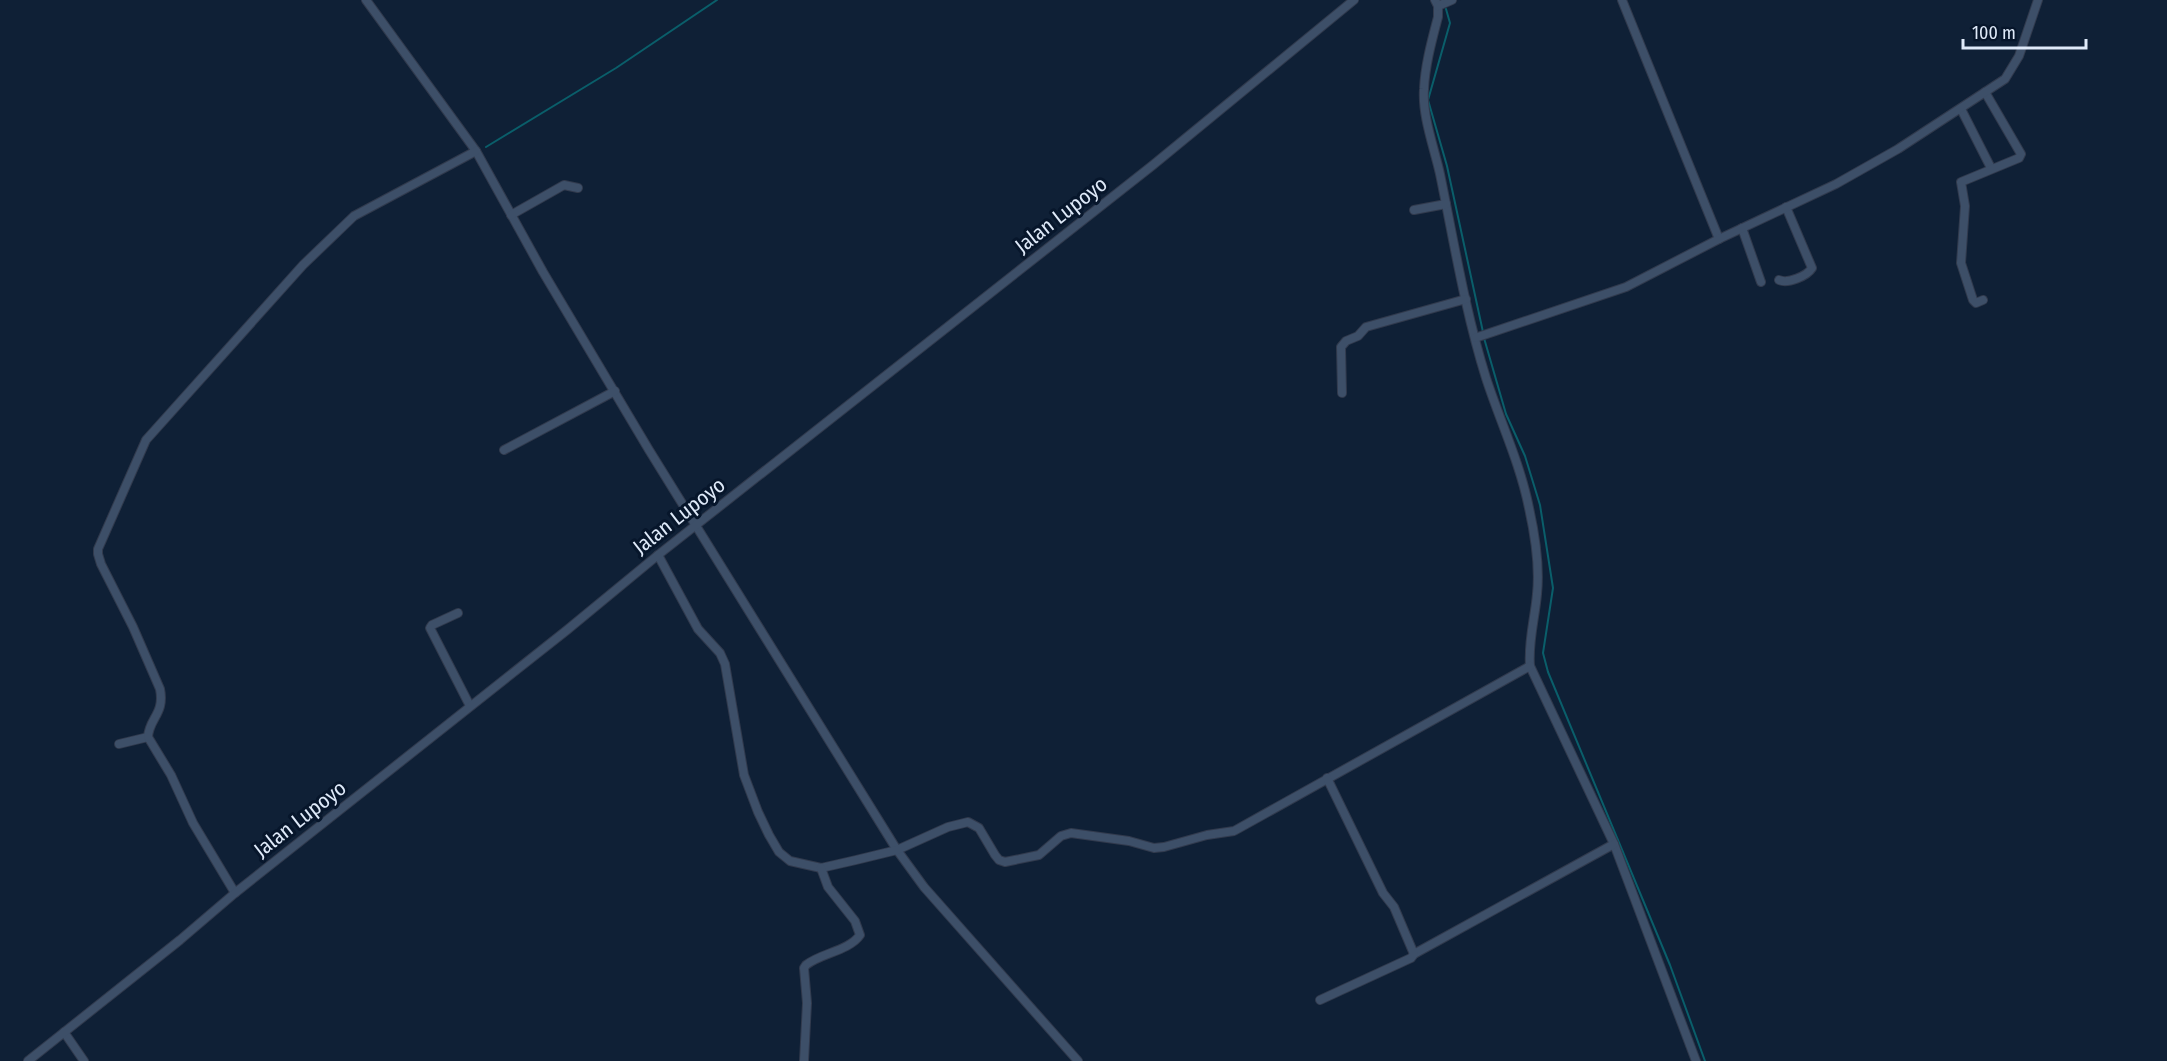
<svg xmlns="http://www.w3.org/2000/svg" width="2167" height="1061" font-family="'Fira Sans Condensed',sans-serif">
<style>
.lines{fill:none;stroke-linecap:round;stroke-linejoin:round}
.stream{stroke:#0a5e6a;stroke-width:2}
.minor-casing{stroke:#313a4d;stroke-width:10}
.minor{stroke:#3d4f68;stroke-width:8}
.labels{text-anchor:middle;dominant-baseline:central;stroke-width:6;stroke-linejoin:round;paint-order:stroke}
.street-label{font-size:21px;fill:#dfeaf9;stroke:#07162b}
</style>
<rect width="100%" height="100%" fill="#0f2036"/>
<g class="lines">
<g class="stream">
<polyline points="1446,9 1450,23 1428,100 1447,166 1483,332"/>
<polyline points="486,147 616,68 717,0"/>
<polyline points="1484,338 1506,414 1525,456 1540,505 1553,588 1543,653 1548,672 1670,965 1705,1061"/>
</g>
<g class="minor-casing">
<g id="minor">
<polyline points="366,0 476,151 543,272 649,450 897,850 924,887 1078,1061"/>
<path d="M 1435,0 L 1438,6 L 1438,17 C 1432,40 1425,65 1424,89 C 1422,116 1434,147 1440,174 C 1454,242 1465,311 1486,378 C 1500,421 1520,463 1529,508 C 1535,535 1540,566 1537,594 C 1535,618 1528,641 1530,666 L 1614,844 L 1696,1061"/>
<polyline points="1622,0 1719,239"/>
<polyline points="1438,6 1452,0"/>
<polyline points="1961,109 1991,168"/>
<polyline points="1414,210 1446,204"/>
<polyline points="511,215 564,185 578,188"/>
<polyline points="1742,228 1761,282"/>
<path d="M 1779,280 C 1788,284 1807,276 1812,268 L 1786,207"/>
<polyline points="1983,300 1976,303 1973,300 1961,263 1965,206 1961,182 2019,158 2021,154 1985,92"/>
<polyline points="1475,338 1626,287 1719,239 1836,184 1898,149 2005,79 2019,56 2038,0"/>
<polyline points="1342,393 1341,347 1346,341 1358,336 1366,327 1466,299"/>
<polyline points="504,450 615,391"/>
<polyline points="658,555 698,629 720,653 725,664 744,775 758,812 769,835 779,852 790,861 821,868 856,860 897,850 948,827 968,822 979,828 995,855 999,860 1005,862 1039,855 1061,836 1071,833 1129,841 1154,848 1164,847 1207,835 1234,831 1530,666"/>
<polyline points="458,613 432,625 430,628 470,706"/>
<polyline points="119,744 148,737"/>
<path d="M 235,893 L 193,823 L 171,775 L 148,737 C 149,718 165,714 160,689 L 133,627 L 101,564 L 98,554 L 98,549 L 146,440 L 303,265 L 354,216 L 476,151"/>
<polyline points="1414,954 1614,844"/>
<polyline points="1320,1000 1411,958 1414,954 1394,907 1383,893 1327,778"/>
<polyline points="64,1032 84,1061"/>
<polyline points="28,1061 180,940 235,893 567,630 658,555 1153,165 1354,0"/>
<path d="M 804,1061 L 807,1003 L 804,968 L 806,965 C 821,953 849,951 860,935 L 855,921 L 828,887 L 821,868"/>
</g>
</g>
<use href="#minor" class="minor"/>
</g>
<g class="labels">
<g class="street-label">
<text transform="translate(1061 215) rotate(-38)">Jalan Lupoyo</text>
<text transform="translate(679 516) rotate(-38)">Jalan Lupoyo</text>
<text transform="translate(300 819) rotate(-38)">Jalan Lupoyo</text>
</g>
</g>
<path d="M1963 39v9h123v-9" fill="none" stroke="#dfeaf9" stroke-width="3"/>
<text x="1972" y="39" font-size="18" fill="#dfeaf9" stroke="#07162b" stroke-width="4.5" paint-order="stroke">100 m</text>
</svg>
